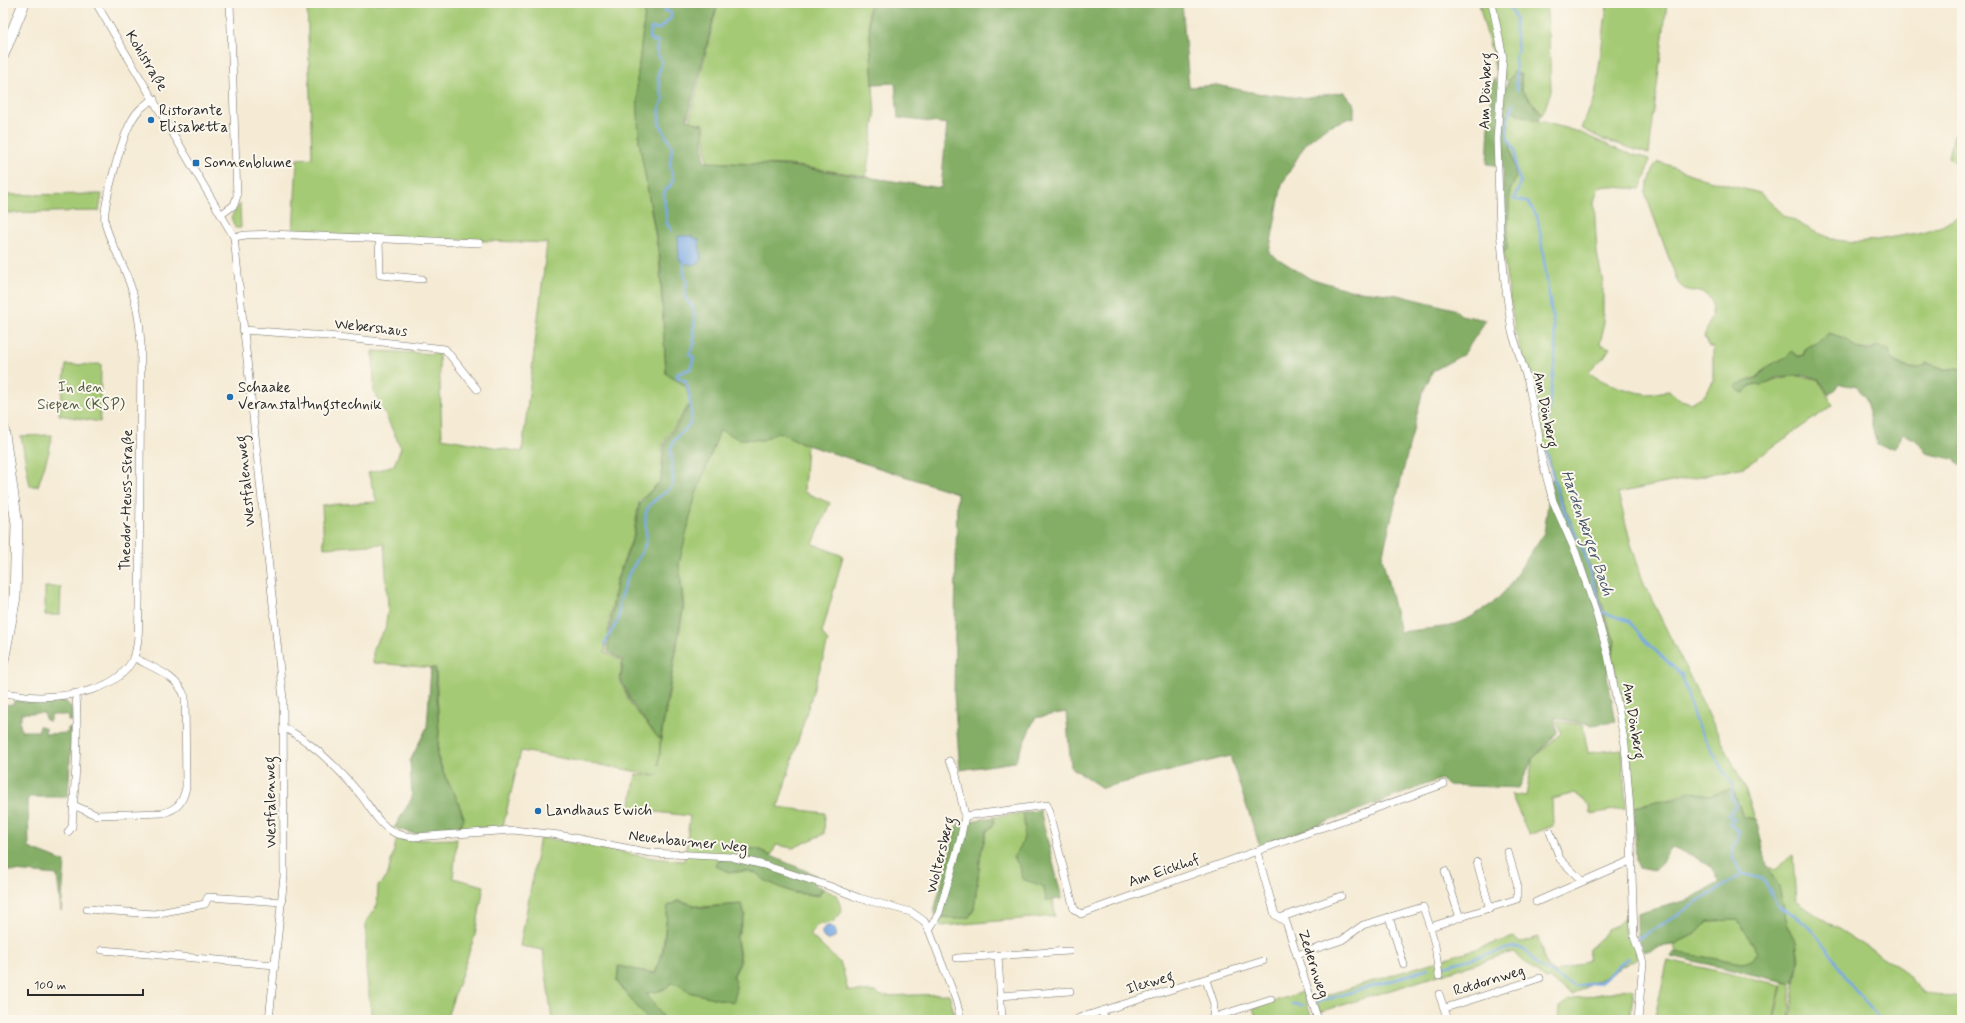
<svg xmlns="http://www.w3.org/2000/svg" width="1965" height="1023" font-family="Mynerve,sans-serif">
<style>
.green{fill:#a5ca75;stroke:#687a50}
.forest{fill:#84ae66;stroke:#586c48}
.water{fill:#78a9e3;stroke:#526a87}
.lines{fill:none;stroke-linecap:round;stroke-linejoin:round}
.stream{stroke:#78a9e3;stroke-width:2.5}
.street-casing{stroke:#726e66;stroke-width:8}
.secondary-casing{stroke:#726e66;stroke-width:12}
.street{stroke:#fff;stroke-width:7}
.secondary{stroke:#fff;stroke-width:11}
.poi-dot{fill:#1f6fb2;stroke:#fbf7ec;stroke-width:1.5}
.labels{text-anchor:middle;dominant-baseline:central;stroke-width:4;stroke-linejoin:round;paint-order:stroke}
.street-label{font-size:15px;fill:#2b2b2b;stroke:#fbf7ec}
.poi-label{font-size:15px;fill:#2b2b2b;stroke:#fbf7ec;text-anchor:start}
.park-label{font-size:15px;fill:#505b41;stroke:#fbf7ec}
.water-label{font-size:16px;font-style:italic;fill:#46576b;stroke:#fbf7ec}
</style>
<rect width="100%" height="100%" fill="#fbf7ec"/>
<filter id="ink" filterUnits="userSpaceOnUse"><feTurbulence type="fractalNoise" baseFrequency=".025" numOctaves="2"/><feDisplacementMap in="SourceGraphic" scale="8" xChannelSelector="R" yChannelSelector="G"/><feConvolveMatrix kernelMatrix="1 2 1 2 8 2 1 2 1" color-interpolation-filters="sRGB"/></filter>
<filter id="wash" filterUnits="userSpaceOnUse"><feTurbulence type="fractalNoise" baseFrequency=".012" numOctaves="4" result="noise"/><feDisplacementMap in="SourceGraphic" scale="16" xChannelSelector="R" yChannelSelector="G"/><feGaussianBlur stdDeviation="0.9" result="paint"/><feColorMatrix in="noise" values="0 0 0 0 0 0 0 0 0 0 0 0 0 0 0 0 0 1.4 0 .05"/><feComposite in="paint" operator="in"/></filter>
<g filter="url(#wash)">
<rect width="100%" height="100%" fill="#f5ebd5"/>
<g class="green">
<path d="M 307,3 L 646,3 L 637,81 L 639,141 L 659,257 L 666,374 L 686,386 L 690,403 L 663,443 L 661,480 L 639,502 L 633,536 L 616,581 L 605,652 L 622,661 L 620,680 L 631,705 L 660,740 L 659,765 L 661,740 L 684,606 L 679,564 L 695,497 L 720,430 L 740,439 L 763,440 L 778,432 L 807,445 L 804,492 L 830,503 L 813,544 L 843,556 L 822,633 L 828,642 L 778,807 L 825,813 L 824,834 L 793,848 L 776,845 L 771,856 L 760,849 L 738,847 L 736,855 L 718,859 L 715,866 L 731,873 L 745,871 L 756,873 L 766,881 L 793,893 L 819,896 L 823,889 L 837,895 L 842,912 L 833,922 L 817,925 L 810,935 L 840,963 L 843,970 L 848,991 L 876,992 L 881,996 L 949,994 L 956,1020 L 788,1020 L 775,1017 L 775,1020 L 764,1020 L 763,1017 L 763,1020 L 665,1020 L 646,993 C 656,992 665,992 671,983 L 680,985 L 688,992 L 734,1003 L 736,986 L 734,976 L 741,961 L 737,938 L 745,915 L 741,904 L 702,907 L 679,900 L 668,906 L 662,953 L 655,973 L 618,966 L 617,982 L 648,1020 L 552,1020 L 543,950 L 520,946 L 540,837 L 653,858 L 684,861 L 690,816 L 630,809 L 636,774 L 656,776 L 659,773 L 656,775 L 521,751 L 503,826 L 460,830 L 464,817 L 454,792 L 446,778 L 438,757 L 439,732 L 436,668 L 373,663 L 373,648 L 385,629 L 388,608 L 384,544 L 324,548 L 322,505 L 377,502 L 368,473 L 394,465 L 401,448 L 374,391 L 373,351 L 439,354 L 442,438 L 522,452 L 547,243 L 293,234 L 297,159 L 312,158 Z"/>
<polygon points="718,3 869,3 868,12 875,116 866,176 790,165 707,162 704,124 689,121"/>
<polygon points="1489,3 1546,3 1549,35 1551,91 1543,114 1521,89 1522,75 1514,72 1510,81 1504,79 1504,71 1495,70 1492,53 1479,5 1484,7"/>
<polygon points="1603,3 1667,3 1649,154 1604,140 1581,128 1595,97 1607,6"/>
<path d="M 1509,108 L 1519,115 L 1579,132 L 1621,151 L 1649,159 L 1646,176 L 1640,189 L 1599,186 L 1594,202 L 1597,253 L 1603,283 L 1603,331 L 1600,344 L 1610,348 L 1604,357 L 1589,372 C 1600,383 1632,392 1648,394 C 1652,394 1663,391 1670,391 L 1678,399 L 1691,403 L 1705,395 L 1713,381 L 1713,347 L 1709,347 L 1704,337 C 1710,317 1724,296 1694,291 C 1686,290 1683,289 1678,283 L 1645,193 L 1655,165 L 1658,162 L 1663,163 L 1701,178 L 1760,193 L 1784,215 L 1813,231 L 1836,240 L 1855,242 L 1876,240 L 1918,233 L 1942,226 L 1962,214 L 1962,370 L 1958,368 L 1946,369 L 1927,363 C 1915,373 1903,367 1891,358 L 1890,351 L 1879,345 L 1868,350 L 1855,348 L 1847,339 L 1829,333 L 1816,344 L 1805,348 L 1803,355 L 1798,356 L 1792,351 L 1786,357 L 1769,365 L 1757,377 L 1735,386 L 1737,390 L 1744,393 C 1750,386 1753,383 1762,385 C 1782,375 1798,374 1819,380 L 1833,405 L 1744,467 L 1618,493 L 1631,544 L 1644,584 L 1745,788 L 1755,819 L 1743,817 L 1733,789 L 1711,795 L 1688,791 L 1672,799 L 1656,801 L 1633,807 L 1627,745 L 1613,656 L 1615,641 L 1607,621 L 1596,580 L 1561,498 L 1542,440 L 1540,422 L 1515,330 L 1503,254 L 1507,250 L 1510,191 L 1516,178 L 1508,133 Z"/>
<polygon points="1954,135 1962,137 1962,170 1949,157"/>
<polygon points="102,194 99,211 3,213 3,195"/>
<polygon points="240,204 241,228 235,228 231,217"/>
<polygon points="101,364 100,422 59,415 66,365"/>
<polygon points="52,435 49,452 38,486 30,486 21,436"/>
<polygon points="45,587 61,587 60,615 45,615"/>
<polygon points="1557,721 1583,725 1588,753 1622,749 1626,808 1590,814 1589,805 1575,793 1552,799 1553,826 1529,835 1511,794 1526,796 1533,758 1561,733"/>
<path d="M 1023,813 C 1026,832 1026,842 1013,858 L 1020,866 L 1022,879 L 1043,886 L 1046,900 L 1053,899 L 1055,916 L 941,926 L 938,923 L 938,920 L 942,917 L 956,919 L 969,917 L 974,910 L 981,853 L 987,831 L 994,825 L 994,817 Z"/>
<polygon points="397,838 412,840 457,839 453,878 484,886 475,935 446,1020 372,1020 366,970 366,921 377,906 378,886 387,877"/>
<polygon points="1793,855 1796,902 1903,970 1924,993 1962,997 1962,1020 1790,1020 1799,959 1796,942 1788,927 1779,887 1767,865 1775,869"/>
<polygon points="1628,914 1637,958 1573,995 1549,979 1546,980 1513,952 1320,1012 1315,999 1514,937 1520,943 1538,937 1547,967 1555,973 1588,960 1589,949 1599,940 1607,929 1617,925"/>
<polygon points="1738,920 1758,952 1752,960 1743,963 1677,953 1673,945 1697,933 1708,921"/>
<polygon points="1668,960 1781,985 1773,1020 1654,1020"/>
<polygon points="1783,981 1792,985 1789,1020 1774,1020"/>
<polygon points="1632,988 1634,990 1631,1011 1632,1020 1558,1020 1559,1007 1569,1000"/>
<polygon points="1303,992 1312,1019 1257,1020 1253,1008"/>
</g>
<g class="forest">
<polygon points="646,3 720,3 715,12 687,120 703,125 704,162 790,166 941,188 947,124 898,118 895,83 873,84 869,13 871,3 1182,3 1189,87 1217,85 1256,93 1302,98 1344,92 1354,104 1354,117 1328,126 1306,143 1282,184 1269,253 1309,278 1350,290 1398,295 1454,309 1461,315 1486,320 1464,354 1433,371 1422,394 1382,557 1400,632 1451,626 1471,617 1492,604 1506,590 1544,533 1548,504 1545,484 1554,478 1561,499 1595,580 1606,622 1615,641 1607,675 1616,722 1592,725 1555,718 1557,733 1533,758 1519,788 1448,785 1441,779 1260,847 1230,756 1102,788 1071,767 1066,712 1035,718 1015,762 960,770 954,696 957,493 807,445 778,432 763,440 739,439 720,430 695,497 679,564 683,606 660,740 632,704 621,679 623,660 607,651 617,581 634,536 640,503 661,480 665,443 691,403 686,386 666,374 660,258 639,141 637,81"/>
<polygon points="1514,72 1521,76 1521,90 1542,114 1538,121 1519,114 1509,108 1508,133 1516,178 1510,191 1507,250 1503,254 1503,166 1487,164 1491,89 1494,78 1503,90"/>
<path d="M 1829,333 L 1847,339 L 1855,348 L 1869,351 L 1878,346 L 1890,351 L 1891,359 C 1902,367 1915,374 1927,363 L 1946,370 L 1958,368 L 1962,370 L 1962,466 L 1952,459 L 1926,453 L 1916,440 L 1903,434 L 1894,448 L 1877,445 L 1865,397 L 1857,387 L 1840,384 L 1829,395 L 1819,379 L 1805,375 L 1778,377 L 1762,385 C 1753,382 1750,386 1744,393 L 1737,390 L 1736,386 L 1738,384 L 1757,378 L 1770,365 L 1786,357 L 1792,351 L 1798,357 L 1804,355 L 1805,348 L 1817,343 Z"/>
<polygon points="431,668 435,668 439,732 437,757 446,779 454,792 464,818 459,830 415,834 394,828 412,798 410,761 427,727"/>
<path d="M 14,700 L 28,702 L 63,701 C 73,704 72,712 72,721 L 68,721 L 68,715 L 50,715 L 50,721 L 47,721 L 47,719 L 45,719 L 44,713 L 21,713 L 21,719 L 19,719 L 21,731 L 39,731 L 39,726 L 42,726 L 42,728 L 45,728 L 45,734 L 68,733 L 68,728 L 72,728 L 68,797 L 28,797 L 29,848 L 65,862 L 61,911 L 57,875 L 3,870 L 3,720 L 7,704 L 13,705 Z"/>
<path d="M 1733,789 L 1743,817 L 1756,819 L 1767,865 L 1779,887 L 1788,927 L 1796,942 L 1798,959 L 1794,984 L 1671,956 L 1673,952 L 1743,963 L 1752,960 L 1758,952 L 1738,920 L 1708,921 L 1697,933 L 1673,945 L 1657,947 L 1645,952 C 1636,941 1637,927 1637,914 L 1688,900 L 1719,883 L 1710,866 L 1691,855 L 1672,848 L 1655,871 L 1639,868 L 1636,861 L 1634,808 L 1656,801 L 1673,800 L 1689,792 L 1711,795 Z"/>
<path d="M 1040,810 L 1062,899 L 1046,900 L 1043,886 L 1022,879 L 1020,866 L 1013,857 C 1026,842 1026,832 1023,813 Z"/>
<polygon points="994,817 993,825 986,832 981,853 974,909 969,917 957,919 933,915 958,823"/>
<polygon points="739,847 760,850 771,856 816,875 814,885 823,888 819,895 792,892 766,881 756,873 745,871 731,872 715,866 718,860 736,856"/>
<path d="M 679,901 L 702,908 L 741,904 L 745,915 L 736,937 L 740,961 L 733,976 L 736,986 L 734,1003 L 689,992 L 680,985 L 671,983 C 664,991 656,992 646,993 L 665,1020 L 648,1020 L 617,982 L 619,966 L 655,974 L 663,954 L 668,906 Z"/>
</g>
<g class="water">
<path d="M 678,236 L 691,236 L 699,240 L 701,259 L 699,263 C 692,266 684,264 679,259 Z"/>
<circle cx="829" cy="933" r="7"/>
</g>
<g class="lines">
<g class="stream">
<polyline points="665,3 665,11 671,12 671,18 659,29 651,28 649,38 652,41 659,42 656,50 662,63 658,75 661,93 664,99 660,106 659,122 672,147 670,165 673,178 671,185 665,191 664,196 667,224 672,231"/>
<polyline points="1513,3 1509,7 1516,18 1515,30 1518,49 1515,57 1517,90"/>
<path d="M 1514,103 L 1507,124 L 1508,138 L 1515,150 L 1516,170 L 1521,183 L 1514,199 L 1529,203 L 1538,219 L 1556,343 C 1555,370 1549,395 1548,421"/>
<path d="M 1546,450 L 1560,501 L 1585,555 L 1602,612 L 1629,621 L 1646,642 L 1682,675 L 1694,718 L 1723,771 L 1732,783 L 1732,798 L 1736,804 L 1729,816 L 1735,820 L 1729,823 L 1739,832 C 1732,857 1726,850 1743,874 L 1763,879 L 1779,908 L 1795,915 L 1820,938 L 1845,977 L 1880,1020"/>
<path d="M 605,644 C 608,634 614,629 618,620 C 620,616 618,610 619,605 C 621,596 624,585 628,576 C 633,564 644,553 646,541 C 648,531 642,517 648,508 C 653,498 668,493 672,486 C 675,482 670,457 671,449 C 673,437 682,434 689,425 C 694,417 689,391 686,381 L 677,377 L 677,374 L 690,369 L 694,358 L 689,354 L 695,343 L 693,339 L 696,335 L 693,333 L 695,317 L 692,306 L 684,297 L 687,280 L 684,276 L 684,263"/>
<polyline points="1638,939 1743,874"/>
<polyline points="1444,966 1514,947 1526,950 1538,966 1576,987 1600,982 1628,958"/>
<polyline points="1317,1002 1397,979 1428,968"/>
<polyline points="1292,1004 1303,1005"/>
</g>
</g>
</g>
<g filter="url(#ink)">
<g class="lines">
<g class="street-casing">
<g id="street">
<polyline points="96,3 234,237 283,699 284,876 269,1020"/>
<polyline points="1492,3 1503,57 1497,139 1500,231 1505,283 1512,332 1528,382 1538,431 1541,456 1553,501 1576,553 1595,609 1608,655 1620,718 1625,745 1630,809 1634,937 1643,962 1638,1020"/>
<polyline points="222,214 234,205 237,196 230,3"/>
<polyline points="234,237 246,235 271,234 479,243"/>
<polyline points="379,240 380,275 422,279"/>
<polyline points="243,330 328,336 445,349 477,389"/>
<path d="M 3,693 C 15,694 27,697 40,697 C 72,696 119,691 134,657 C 140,642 138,624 139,608 L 141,344 C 140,321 136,298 127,276 C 121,258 108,240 105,222 C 102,206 123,135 132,120 C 137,110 145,104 154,99"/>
<path d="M 283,727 C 312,742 338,768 359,793 C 370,806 378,824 393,832 C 400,836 407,836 414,837 L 513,830 L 559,835 L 651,853 L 731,857 L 764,865 L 829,886 L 859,898 L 911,912 L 924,921 L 929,930 L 956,1000 L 961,1020"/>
<path d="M 73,805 L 96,815 L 163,813 C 178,809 183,802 186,787 L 185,697 C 177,675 153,668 133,657"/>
<polyline points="965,816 1047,805 1074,909 1081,914 1444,784"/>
<path d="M 68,832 L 72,827 C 75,782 79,738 76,693"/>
<polyline points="1550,832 1560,859 1582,881"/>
<polyline points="1257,852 1275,915 1286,922 1318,1020"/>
<polyline points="1477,862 1490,909"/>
<polyline points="1445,871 1460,918"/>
<polyline points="1536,902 1632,860"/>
<polyline points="87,909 154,914 205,904 208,897 282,902"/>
<polyline points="1389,917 1404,965"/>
<polyline points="1280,918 1341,896"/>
<polyline points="1430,927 1435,945 1439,976"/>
<polyline points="929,930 939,913 960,841 965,816 955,770 949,761"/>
<polyline points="102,950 275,965"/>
<polyline points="1297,955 1342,940 1363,925 1423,907 1430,927 1517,899 1517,883 1508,852"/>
<polyline points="998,956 1002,1020"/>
<polyline points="957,958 1069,951"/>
<polyline points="1206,980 1214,1004 1213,1020"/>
<polyline points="1439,994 1448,1020"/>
<polyline points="1000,996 1070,991"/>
<polyline points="1445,1008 1540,978"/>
<polyline points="1102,1011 1105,1020"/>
<polyline points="1079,1018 1263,961"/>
<polyline points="1212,1018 1271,999"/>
</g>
</g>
<g class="secondary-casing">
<g id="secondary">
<polyline points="3,55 24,3"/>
<polyline points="3,428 17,524 15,597 3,661"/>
</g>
</g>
<use href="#street" class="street"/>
<use href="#secondary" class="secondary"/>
</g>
</g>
<g class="poi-dot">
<circle cx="151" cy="120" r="4"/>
<rect x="192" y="159" width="8" height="8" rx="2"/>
<circle cx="230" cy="397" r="4"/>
<circle cx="538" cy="811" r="4"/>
</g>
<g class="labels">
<g class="street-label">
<text transform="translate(146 61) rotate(59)">Kohlstraße</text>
<text transform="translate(1486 91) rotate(-88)">Am Dönberg</text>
<text transform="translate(371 328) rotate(6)">Webershaus</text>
<text transform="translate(1545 410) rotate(79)">Am Dönberg</text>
<text transform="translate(246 481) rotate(-96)">Westfalenweg</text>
<text transform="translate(127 500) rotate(-89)">Theodor-Heuss-Straße</text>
<text transform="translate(1633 721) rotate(81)">Am Dönberg</text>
<text transform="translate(271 802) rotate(-91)">Westfalenweg</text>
<text transform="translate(688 842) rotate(6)">Neuenbaumer Weg</text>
<text transform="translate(941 855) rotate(-76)">Woltersberg</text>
<text transform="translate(1164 871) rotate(-19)">Am Eickhof</text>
<text transform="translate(1313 964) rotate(72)">Zedernweg</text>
<text transform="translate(1489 981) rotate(-17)">Rotdornweg</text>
<text transform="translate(1150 983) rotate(-17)">Ilexweg</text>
</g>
<g class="poi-label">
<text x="159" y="111">Ristorante<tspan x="159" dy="17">Elisabetta</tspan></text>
<text x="204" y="163">Sonnenblume</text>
<text x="238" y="388">Schaake<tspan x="238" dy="17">Veranstaltungstechnik</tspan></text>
<text x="546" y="811">Landhaus Ewich</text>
</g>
<g class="park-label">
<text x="81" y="388">In den<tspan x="81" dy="17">Siepen (KSP)</tspan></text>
</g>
<g class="water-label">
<text transform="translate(1587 533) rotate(71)">Hardenberger Bach</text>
</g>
</g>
<rect width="1965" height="1023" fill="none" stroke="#fbf7ec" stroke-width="16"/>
<path d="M28 989v6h115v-6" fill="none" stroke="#2b2b2b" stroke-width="2"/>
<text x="34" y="989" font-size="12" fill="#2b2b2b" stroke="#fbf7ec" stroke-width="3" paint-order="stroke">100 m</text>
</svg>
